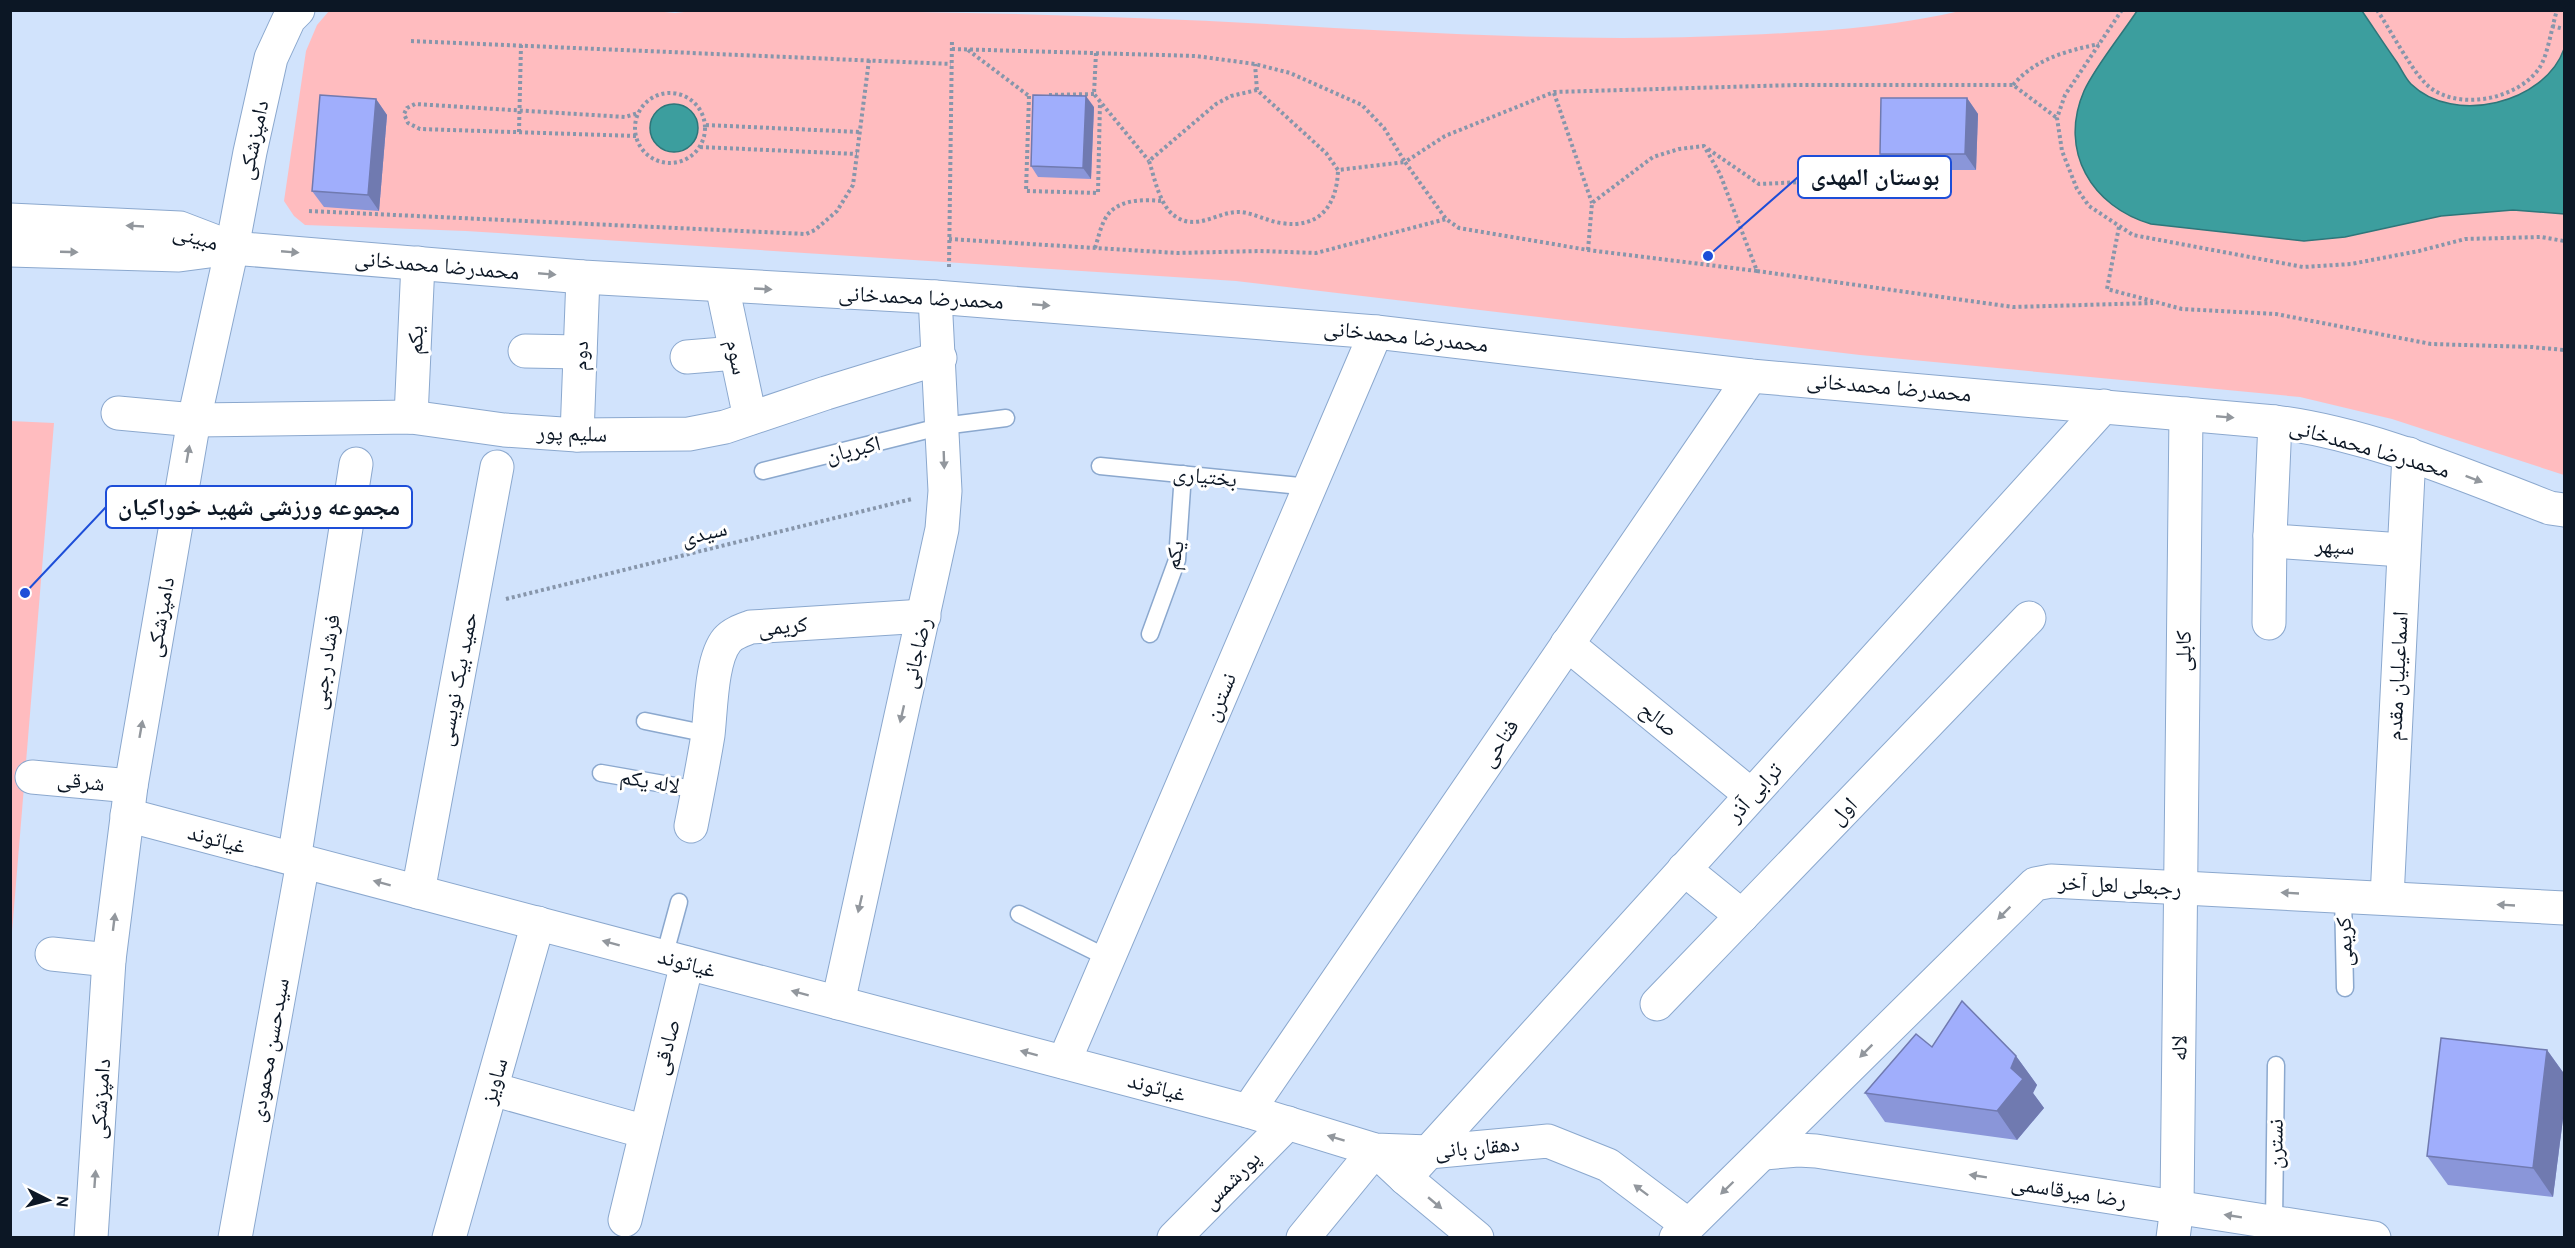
<svg xmlns="http://www.w3.org/2000/svg" width="2575" height="1248" font-family="Cabin,'Noto Naskh Arabic',sans-serif">
<style>
.green{fill:#ffbcbf}
.water{fill:#3c9e9e;stroke:#2e767a;stroke-width:1.5}
.lines{fill:none;stroke-linecap:round;stroke-linejoin:round}
.lane-casing{stroke:#8ba8ce;stroke-width:19}
.street-casing{stroke:#8ba8ce;stroke-width:35}
.secondary-casing{stroke:#8ba8ce;stroke-width:35}
.path{stroke:#8796ab;stroke-width:4;stroke-dasharray:3 3;stroke-linecap:butt}
.lane{stroke:#fff;stroke-width:16}
.street{stroke:#fff;stroke-width:33}
.secondary{stroke:#fff;stroke-width:33}
.wall{fill:#8a96d9}
.shaded-wall{fill:#707ab0}
.building{fill:#a0aefc;stroke:#707ab0;stroke-width:1.5}
.oneway{fill:#92979d}
.labels{text-anchor:middle;dominant-baseline:central;stroke-width:6;stroke-linejoin:round;paint-order:stroke}
.street-label{font-size:22px;fill:#0c1725;stroke:#fff}
.leader{fill:none;stroke:#1d4ed8;stroke-width:2}
.callout-dot{fill:#1d4ed8;stroke:#fff;stroke-width:2}
.callout{fill:#fff;stroke:#1d4ed8;stroke-width:2}
.callout-label{font-size:24px;text-anchor:middle;font-weight:bold;fill:#0c1725}
</style>
<rect width="100%" height="100%" fill="#d1e3fc"/>
<g class="green">
<path d="M 644,10 L 675,13 L 702,10 C 890,10 1079,14 1267,24 C 1426,33 1585,43 1744,35 C 1818,32 1892,27 1965,10 L 2564,11 L 2564,475 L 2392,419 L 2300,397 L 1860,355 L 1236,281 L 466,231 L 305,225 L 294,216 L 284,201 L 306,51 L 317,25 L 329,11 Z"/>
<polygon points="10,421 54,423 11,944"/>
</g>
<g class="water">
<path d="M 2137,11 L 2362,11 C 2373,27 2384,44 2396,61 C 2401,68 2405,78 2411,84 C 2454,126 2545,103 2564,49 L 2564,214 L 2513,210 L 2441,216 L 2345,237 L 2304,241 L 2151,224 C 2092,207 2058,151 2084,91 C 2095,67 2122,34 2137,11 Z"/>
<circle cx="674" cy="128" r="24"/>
</g>
<g class="lines">
<g class="lane-casing">
<g id="lane">
<polyline points="1100,466 1310,487"/>
<polyline points="763,471 943,426 1006,418"/>
<polyline points="1150,634 1177,560 1183,474"/>
<polyline points="645,721 708,734"/>
<polyline points="601,773 698,790"/>
<polyline points="2343,896 2345,988"/>
<polyline points="1019,914 1108,958"/>
<polyline points="664,957 679,902"/>
<polyline points="2274,1222 2276,1065"/>
</g>
</g>
<g class="street-casing">
<g id="street">
<polyline points="724,295 750,418"/>
<polyline points="525,351 580,352"/>
<polyline points="687,357 736,353"/>
<polyline points="118,413 194,420 411,417 504,430 577,435 689,434 725,427 826,393 940,358"/>
<polyline points="411,417 418,263"/>
<polyline points="2275,422 2270,536 2273,541 2402,550"/>
<polyline points="577,435 583,277"/>
<polyline points="2269,623 2270,536"/>
<polyline points="1567,644 1751,795"/>
<polyline points="32,777 131,786"/>
<polyline points="127,815 1248,1111 1375,1150 1429,1152 1548,1141 1608,1165 1688,1225"/>
<path d="M 691,826 C 697,796 703,765 708,735 C 711,710 711,659 727,640 C 733,633 743,630 751,627 L 924,616"/>
<polyline points="294,860 356,464"/>
<polyline points="1684,869 1742,916"/>
<polyline points="418,892 497,467"/>
<polyline points="2387,898 2409,454"/>
<polyline points="52,954 109,960"/>
<polyline points="838,1003 942,529 945,491 935,297"/>
<polyline points="1657,1004 2029,618"/>
<polyline points="1064,1062 1376,332"/>
<polyline points="492,1089 646,1132"/>
<polyline points="1248,1111 1751,376"/>
<polyline points="1405,1178 2104,406"/>
<polyline points="2177,1207 2186,414"/>
<polyline points="625,1220 687,963"/>
<polyline points="235,1238 303,862"/>
<polyline points="449,1238 538,923"/>
<polyline points="1174,1238 1288,1123"/>
<polyline points="1303,1238 1375,1150 1405,1178 1477,1238"/>
</g>
</g>
<g class="secondary-casing">
<g id="secondary">
<polyline points="10,220 180,228 227,246"/>
<path d="M 10,250 L 179,255 L 232,248 L 583,277 L 935,297 L 1376,332 L 1751,376 L 2275,422 C 2370,434 2461,474 2550,508 L 2564,510"/>
<polyline points="1764,1153 1798,1150 1816,1151 2374,1238"/>
<polyline points="91,1238 109,960 131,786 194,420 232,248 250,152 271,58 289,19 298,10"/>
<polyline points="1676,1238 2035,884 2051,881 2564,908"/>
<polyline points="2173,1238 2177,1207"/>
</g>
</g>
<g class="path">
<polyline points="2122,10 2065,95 2057,118 2062,151 2077,189 2089,206 2133,235 2303,267 2351,264 2419,251 2465,239 2541,237 2564,241"/>
<path d="M 2377,10 C 2391,31 2409,66 2425,83 C 2454,113 2519,100 2540,67 C 2548,54 2552,26 2557,10"/>
<polyline points="2552,26 2564,29"/>
<polyline points="411,41 951,64"/>
<polyline points="952,49 1196,56 1255,64 1290,73 1362,105 1384,128 1405,162 1338,170 1326,153 1257,90 1255,64"/>
<polyline points="968,50 1029,96"/>
<polyline points="1096,53 1094,94 1149,161"/>
<path d="M 2013,85 C 2035,59 2066,51 2099,44"/>
<path d="M 1257,90 L 1231,96 L 1216,104 L 1149,161 C 1155,179 1160,209 1178,218 C 1199,230 1219,211 1240,212 C 1254,213 1267,221 1281,223 C 1319,229 1337,206 1338,170"/>
<circle cx="670" cy="128" r="35"/>
<polyline points="1554,93 1592,203"/>
<polyline points="1049,95 1094,94"/>
<polyline points="1029,96 1026,191 1098,193 1100,102"/>
<polyline points="706,125 860,132"/>
<polyline points="519,132 521,45"/>
<polyline points="636,136 420,129 408,123 404,114 407,108 415,104 625,117 638,113"/>
<polyline points="700,147 857,154"/>
<polyline points="1708,149 1759,184 1803,182"/>
<polyline points="309,211 806,234 815,230 837,211 853,185 869,60"/>
<polyline points="2119,227 2107,289 2182,309 2276,314 2431,344 2532,347 2564,350"/>
<polyline points="949,239 1177,253 1260,251 1316,253 1446,219"/>
<path d="M 1095,248 C 1098,239 1100,229 1104,221 C 1114,199 1142,199 1162,201"/>
<polyline points="1588,250 1592,203 1653,157 1679,149 1704,146 1720,174 1757,271 1588,250 1459,228 1446,219 1405,162 1445,136 1554,92 1795,85 2013,85 2057,118"/>
<polyline points="949,267 952,39"/>
<polyline points="1757,271 2013,307 2153,303"/>
<polyline points="506,599 912,499"/>
</g>
<use href="#lane" class="lane"/>
<use href="#street" class="street"/>
<use href="#secondary" class="secondary"/>
</g>
<g class="wall">
<polygon points="1967,98 1978,114 1976,170 1891,170 1880,154"/>
<polygon points="376,99 387,115 379,211 324,207 312,191"/>
<polygon points="1094,107 1091,179 1038,177 1031,166"/>
<polygon points="1932,1047 2016,1056 2037,1085 2033,1093 2044,1108 2017,1140 1885,1122 1865,1093"/>
<polygon points="2547,1050 2565,1075 2565,1103 2553,1197 2448,1185 2427,1156"/>
</g>
<g class="shaded-wall">
<polygon points="1086,96 1094,107 1091,179 1083,168"/>
<polygon points="1967,98 1978,114 1976,170 1965,154"/>
<polygon points="376,99 387,115 379,211 368,195"/>
<polygon points="2547,1050 2565,1075 2565,1103 2553,1197 2533,1168"/>
<polygon points="2016,1056 2037,1085 2033,1093 2044,1108 2017,1140 1997,1111 2011,1068"/>
</g>
<g class="building">
<polygon points="320,95 376,99 368,195 312,191"/>
<polygon points="1033,95 1086,96 1083,168 1031,166"/>
<polygon points="1881,98 1967,98 1965,154 1880,154"/>
<polygon points="1962,1001 2016,1056 2011,1068 2023,1079 1997,1111 1865,1093 1916,1034 1932,1047"/>
<polygon points="2441,1038 2547,1050 2533,1168 2427,1156"/>
</g>
<defs><path id="oneway-solid" d="M-6-.8H1V-3.2L6.5 0L1 3.2V.8H-6Z" transform="scale(1.5)"/></defs>
<g class="oneway">
<use href="#oneway-solid" transform="translate(135 226) rotate(-177)"/>
<use href="#oneway-solid" transform="translate(69 252) rotate(2)"/>
<use href="#oneway-solid" transform="translate(290 252) rotate(5)"/>
<use href="#oneway-solid" transform="translate(547 274) rotate(5)"/>
<use href="#oneway-solid" transform="translate(763 289) rotate(3)"/>
<use href="#oneway-solid" transform="translate(1041 305) rotate(5)"/>
<use href="#oneway-solid" transform="translate(2225 417) rotate(5)"/>
<use href="#oneway-solid" transform="translate(188 454) rotate(-80)"/>
<use href="#oneway-solid" transform="translate(944 460) rotate(88)"/>
<use href="#oneway-solid" transform="translate(2474 479) rotate(21)"/>
<use href="#oneway-solid" transform="translate(902 714) rotate(103)"/>
<use href="#oneway-solid" transform="translate(141 729) rotate(-80)"/>
<use href="#oneway-solid" transform="translate(382 883) rotate(-165)"/>
<use href="#oneway-solid" transform="translate(2290 893) rotate(-177)"/>
<use href="#oneway-solid" transform="translate(860 904) rotate(103)"/>
<use href="#oneway-solid" transform="translate(2506 905) rotate(-177)"/>
<use href="#oneway-solid" transform="translate(2004 913) rotate(135)"/>
<use href="#oneway-solid" transform="translate(114 922) rotate(-83)"/>
<use href="#oneway-solid" transform="translate(611 943) rotate(-165)"/>
<use href="#oneway-solid" transform="translate(800 993) rotate(-165)"/>
<use href="#oneway-solid" transform="translate(1866 1051) rotate(135)"/>
<use href="#oneway-solid" transform="translate(1029 1053) rotate(-165)"/>
<use href="#oneway-solid" transform="translate(1336 1138) rotate(-163)"/>
<use href="#oneway-solid" transform="translate(1978 1176) rotate(-171)"/>
<use href="#oneway-solid" transform="translate(95 1179) rotate(-86)"/>
<use href="#oneway-solid" transform="translate(1727 1188) rotate(136)"/>
<use href="#oneway-solid" transform="translate(1641 1190) rotate(-143)"/>
<use href="#oneway-solid" transform="translate(1435 1203) rotate(40)"/>
<use href="#oneway-solid" transform="translate(2233 1216) rotate(-171)"/>
</g>
<g class="labels">
<g class="street-label">
<text transform="translate(253 140) rotate(-78)">دامپزشکی</text>
<text transform="translate(196 237) rotate(16)">مبینی</text>
<text transform="translate(437 265) rotate(5)">محمدرضا محمدخانی</text>
<text transform="translate(921 297) rotate(3)">محمدرضا محمدخانی</text>
<text transform="translate(1406 336) rotate(6)">محمدرضا محمدخانی</text>
<text transform="translate(415 340) rotate(-88)">یکم</text>
<text transform="translate(580 356) rotate(-88)">دوم</text>
<text transform="translate(737 357) rotate(78)">سوم</text>
<text transform="translate(1889 387) rotate(5)">محمدرضا محمدخانی</text>
<text transform="translate(572 433) rotate(2)">سلیم پور</text>
<text transform="translate(2370 448) rotate(16)">محمدرضا محمدخانی</text>
<text transform="translate(853 449) rotate(-14)">اکبریان</text>
<text transform="translate(1205 476) rotate(6)">بختیاری</text>
<text transform="translate(704 533) rotate(-14)">سیدی</text>
<text transform="translate(2335 546) rotate(4)">سپهر</text>
<text transform="translate(1174 555) rotate(-79)">یکم</text>
<text transform="translate(160 617) rotate(-80)">دامپزشکی</text>
<text transform="translate(783 626) rotate(-5)">کریمی</text>
<text transform="translate(2183 651) rotate(-89)">کابلی</text>
<text transform="translate(916 653) rotate(-77)">رضاجانی</text>
<text transform="translate(325 662) rotate(-81)">فرشاد رجبی</text>
<text transform="translate(2397 676) rotate(-87)">اسماعیلیان مقدم</text>
<text transform="translate(457 679) rotate(-79)">حمید بیک نویسی</text>
<text transform="translate(1220 697) rotate(-67)">نسترن</text>
<text transform="translate(1659 719) rotate(39)">صالح</text>
<text transform="translate(1499 743) rotate(-56)">فتاحی</text>
<text transform="translate(81 781) rotate(6)">شرقی</text>
<text transform="translate(650 781) rotate(10)">لاله یکم</text>
<text transform="translate(1754 792) rotate(-48)">ترابی آذر</text>
<text transform="translate(1843 811) rotate(-46)">اول</text>
<text transform="translate(217 839) rotate(15)">غیاثوند</text>
<text transform="translate(2120 885) rotate(3)">رجبعلی لعل آخر</text>
<text transform="translate(2344 942) rotate(-92)">کریمی</text>
<text transform="translate(687 963) rotate(15)">غیاثوند</text>
<text transform="translate(666 1047) rotate(-76)">صادقی</text>
<text transform="translate(2179 1048) rotate(-89)">لاله</text>
<text transform="translate(269 1050) rotate(-80)">سیدحسن محمودی</text>
<text transform="translate(494 1081) rotate(-74)">ساویز</text>
<text transform="translate(1157 1087) rotate(15)">غیاثوند</text>
<text transform="translate(100 1099) rotate(-86)">دامپزشکی</text>
<text transform="translate(2275 1144) rotate(-89)">نسترن</text>
<text transform="translate(1477 1147) rotate(-5)">دهقان بانی</text>
<text transform="translate(1231 1180) rotate(-45)">پورشمس</text>
<text transform="translate(2069 1191) rotate(9)">رضا میرقاسمی</text>
</g>
</g>
<path class="leader" d="M1708 256L1798 177M25 593L106 507"/>
<g class="callout-dot">
<circle cx="1708" cy="256" r="6"/>
<circle cx="25" cy="593" r="6"/>
</g>
<g class="callout">
<rect x="1798" y="156" width="153" height="42" rx="6"/>
<rect x="106" y="486" width="306" height="42" rx="6"/>
</g>
<g class="callout-label">
<text x="1875" y="185">بوستان المهدی</text>
<text x="259" y="515">مجموعه ورزشی شهید خوراکیان</text>
</g>
<rect width="2575" height="1248" fill="none" stroke="#0c1725" stroke-width="24"/>
<g transform="translate(48 1200) rotate(96)" stroke="#ffffff" stroke-width="4.5" paint-order="stroke">
<path d="M0-4.5L10 22L0 15L-10 22Z" fill="#0c1725"/>
<text y="-9" font-size="16" font-weight="bold" text-anchor="middle" fill="#0c1725">N</text>
</g>
</svg>
